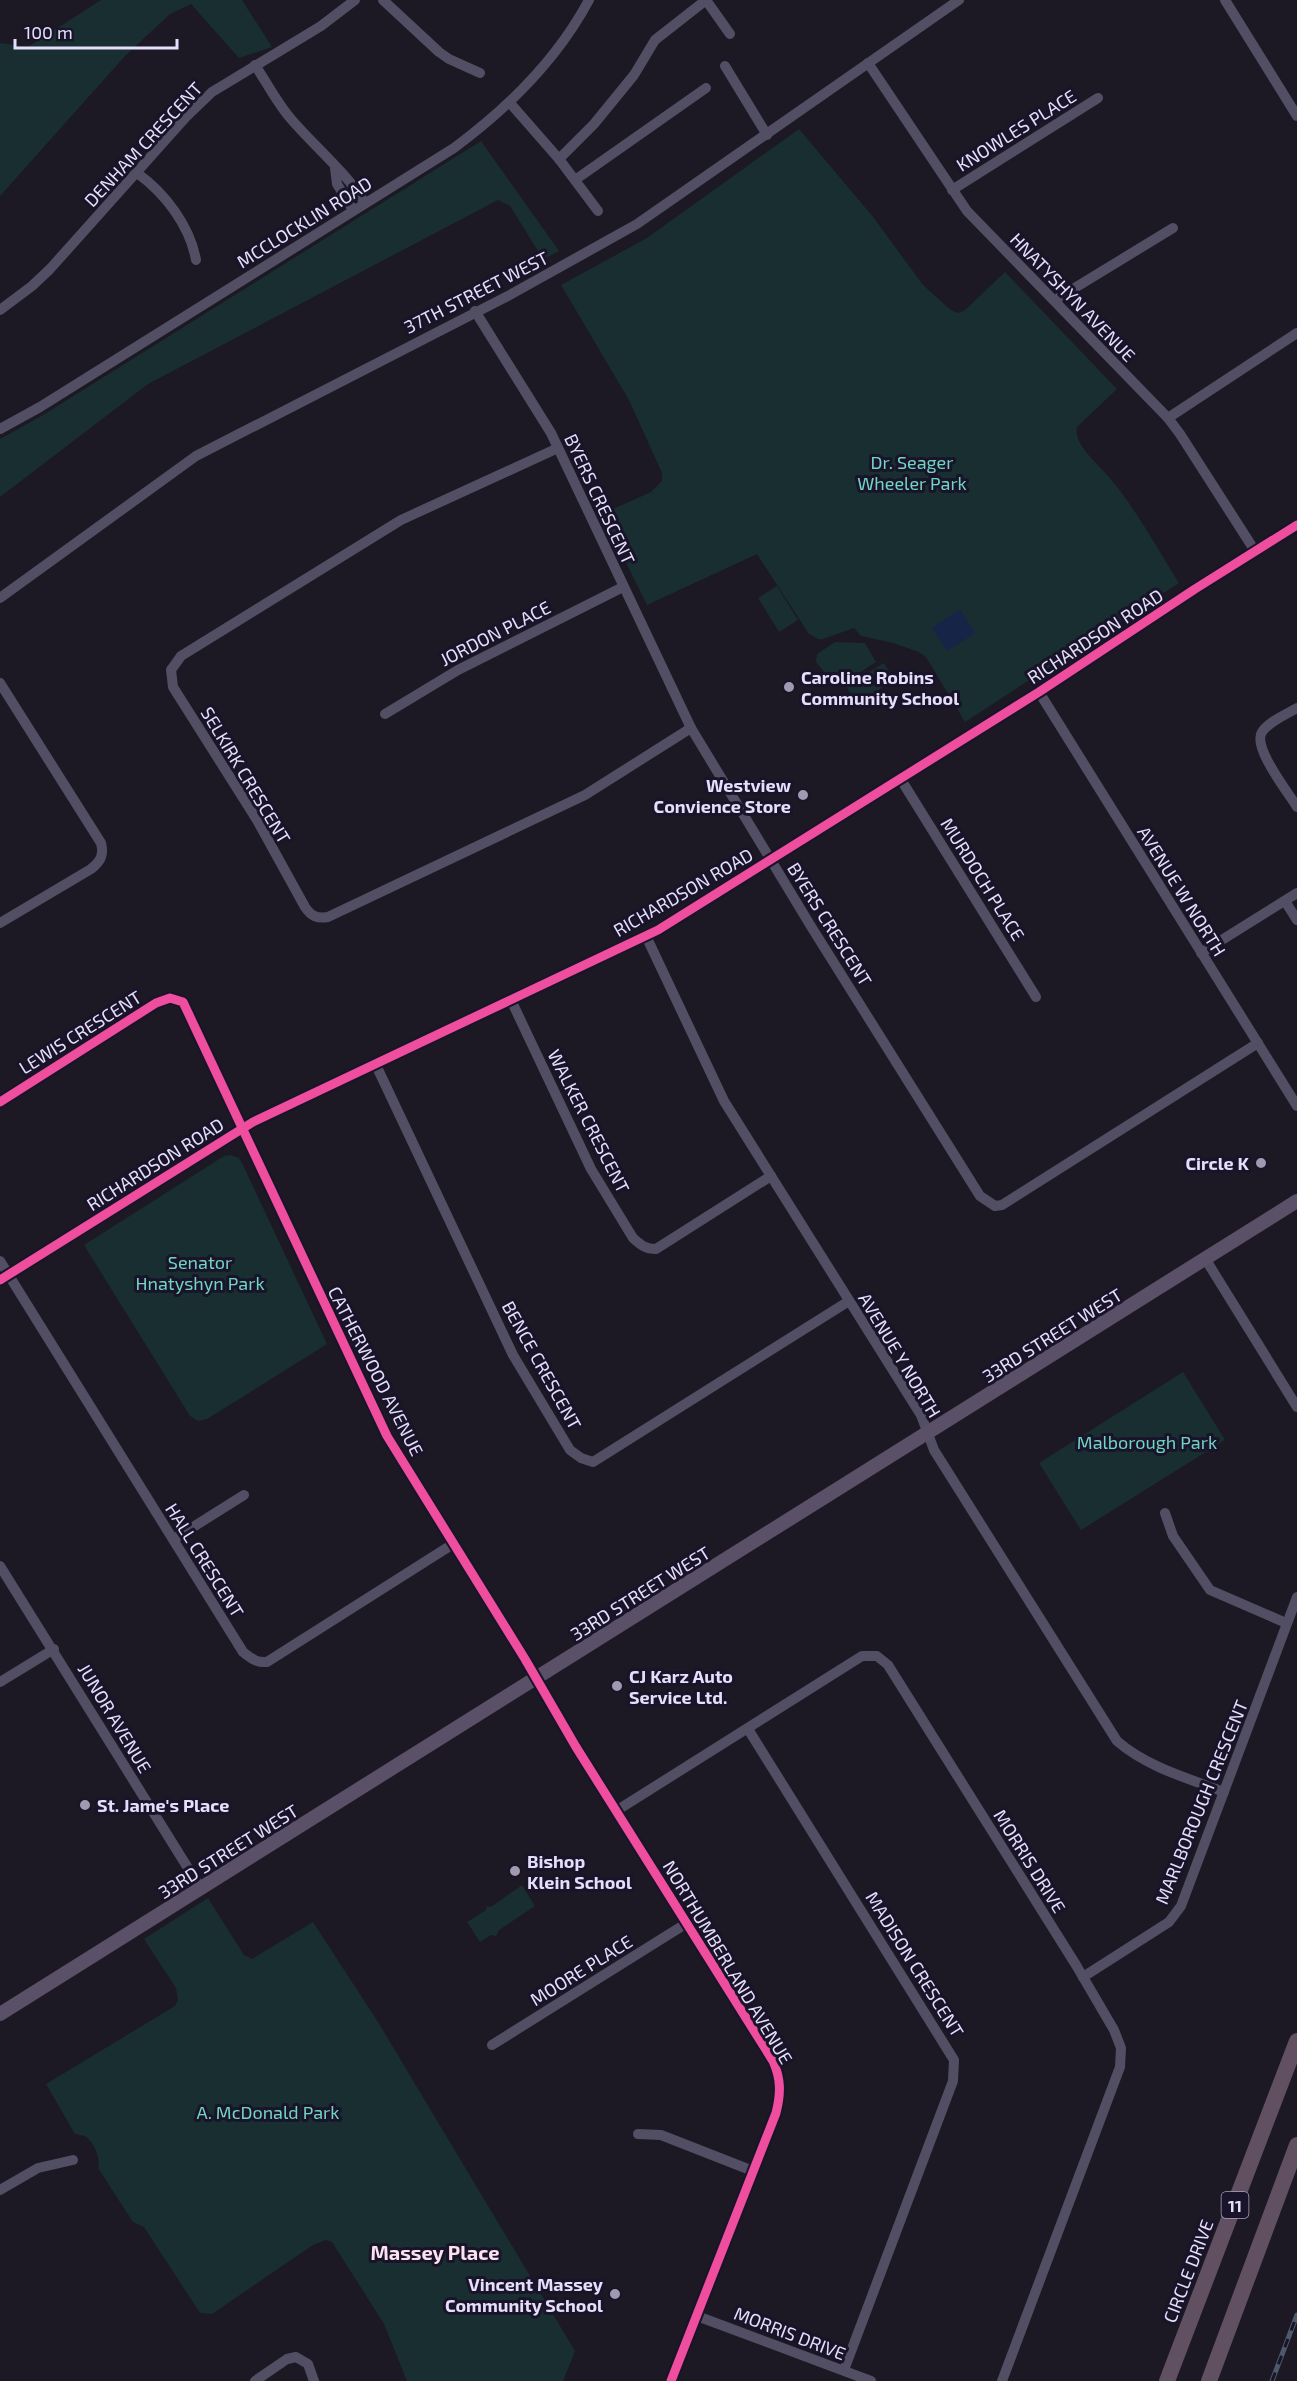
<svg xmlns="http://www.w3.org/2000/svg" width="1297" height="2381" font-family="'Exo 2',sans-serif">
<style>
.green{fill:#182e30}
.water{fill:#162447}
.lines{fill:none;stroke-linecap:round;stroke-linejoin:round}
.minor{stroke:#524f64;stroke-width:10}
.major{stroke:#5a5068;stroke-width:14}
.highway{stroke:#605062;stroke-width:16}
.rail-casing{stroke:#4c5a6b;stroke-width:5}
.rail{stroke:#191429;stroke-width:3;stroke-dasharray:9;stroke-linecap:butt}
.cycleway-casing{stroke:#191429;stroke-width:13}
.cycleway{stroke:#ef4d9e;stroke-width:9}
.poi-dot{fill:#9f9ab0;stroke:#191429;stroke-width:2}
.labels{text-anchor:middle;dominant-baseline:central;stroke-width:6;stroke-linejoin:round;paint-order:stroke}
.shield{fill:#191429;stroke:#a8a2bd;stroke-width:1.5}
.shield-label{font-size:16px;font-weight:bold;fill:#e5dffc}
.street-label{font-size:18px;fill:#e5dffc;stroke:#191429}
.park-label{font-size:18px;fill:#71d5c5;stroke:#191429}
.poi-label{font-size:18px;font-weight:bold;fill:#e5dffc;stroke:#191429;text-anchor:start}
.neighbourhood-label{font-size:20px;font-weight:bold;fill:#fce1ef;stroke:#191429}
</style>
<rect width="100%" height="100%" fill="#1c1924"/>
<g class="green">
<polygon points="101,0 242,0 272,47 239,58 191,4 170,14 125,56 0,196 0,43 28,47"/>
<path d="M 799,129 L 874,218 L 923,285 L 951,310 L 957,313 L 964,311 L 1005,272 L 1117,389 L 1077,427 C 1073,444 1098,464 1108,476 C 1136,508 1156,547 1179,583 L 965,722 L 926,657 L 919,652 L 893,643 L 861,636 L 854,628 L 823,639 L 818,639 L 809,634 L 757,554 L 647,605 L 602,514 L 651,492 L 662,481 L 662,473 L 629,400 L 561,285 L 647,238 Z"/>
<polygon points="481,141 559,251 543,259 510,206 498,200 148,384 0,497 0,439 43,415"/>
<polygon points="777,586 798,620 779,632 758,598"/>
<polygon points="835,642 865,643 876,662 837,687 816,662 817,654"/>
<polygon points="884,663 894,680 857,704 846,686"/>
<polygon points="230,1155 239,1158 242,1163 327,1344 207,1419 198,1421 190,1416 84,1245 224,1156"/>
<polygon points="1183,1372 1225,1440 1081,1530 1039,1463"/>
<polygon points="522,1885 535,1906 499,1930 496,1936 491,1935 480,1942 467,1922 486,1910 487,1906 491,1907"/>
<path d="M 208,1898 L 244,1955 L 252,1959 L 313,1922 L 378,2022 L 575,2351 L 563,2381 L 407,2381 L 384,2324 L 332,2242 L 326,2240 L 313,2245 L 212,2314 L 200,2313 L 144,2227 L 133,2222 L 98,2168 C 101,2159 94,2142 85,2136 C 84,2136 76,2134 75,2134 L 46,2084 L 175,2006 L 178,2000 L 176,1988 L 144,1939 Z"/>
</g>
<polygon class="water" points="960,609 975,633 947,651 932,628"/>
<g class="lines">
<g class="minor">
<polyline points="383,0 439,52 449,59 480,73"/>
<polyline points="706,0 730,34"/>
<polyline points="1225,0 1297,116"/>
<polyline points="868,63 967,211 1168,418 1180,434 1255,551"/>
<path d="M 255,65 C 267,83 277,103 291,119 C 316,148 345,171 365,203"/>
<polyline points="725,66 767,135"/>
<polyline points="510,103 559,159 598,211"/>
<polyline points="559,159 594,124 634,75 655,40 706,0"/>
<polyline points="335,168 337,184 353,210"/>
<path d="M 137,173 C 165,193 190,226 196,260"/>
<polyline points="575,180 706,88"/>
<polyline points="952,190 1098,98"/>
<polyline points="1055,300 1173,228"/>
<polyline points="0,310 32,286 50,269 186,117 212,92 321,26 355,0"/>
<polyline points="475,311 551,433 691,728 812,928 980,1196 995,1206 1002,1205 1258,1043"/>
<polyline points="1168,418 1297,333"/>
<path d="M 0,429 L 40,407 L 454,148 C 508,108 557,60 589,0"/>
<path d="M 558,448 L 401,520 L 181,656 L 171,670 L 173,687 L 257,820 L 305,907 C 311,916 317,919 328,917 L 585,795 L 691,728"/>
<polyline points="0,598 196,456 508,296 637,224 959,0"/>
<path d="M 0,683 L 101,843 C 104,855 101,861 91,869 L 0,923"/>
<polyline points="1039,692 1297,1106"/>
<path d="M 1297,708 C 1287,714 1268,722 1262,732 C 1252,747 1288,792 1297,807"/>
<polyline points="385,714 458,670 623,587"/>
<polyline points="900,778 1036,997"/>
<polyline points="1285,901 1297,920"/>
<path d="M 646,936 L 724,1101 L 921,1415 L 934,1450 L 1117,1741 C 1147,1767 1187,1778 1224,1792"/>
<polyline points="1201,953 1297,893"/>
<path d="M 511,1000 L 591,1169 L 633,1238 C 641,1245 645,1249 656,1249 L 771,1176"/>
<polyline points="375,1063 513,1355 570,1450 581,1458 593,1462 849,1301"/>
<path d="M 0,1102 L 156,1003 L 170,998 L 183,1002 L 387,1436 L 525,1659 L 576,1747 L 773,2061 C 781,2079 781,2093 776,2113 L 671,2381"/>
<polyline points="1206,1260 1297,1407"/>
<path d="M 0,1261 L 243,1652 C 251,1658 256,1663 267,1662 L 453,1544"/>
<polyline points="0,1280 253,1122 658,930 1039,692 1195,589 1297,525"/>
<polyline points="1165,1513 1173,1536 1210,1590 1286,1623"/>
<polyline points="174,1539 244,1495"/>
<polyline points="0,1566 201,1889"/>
<polyline points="0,1682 54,1649"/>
<polyline points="748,1729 954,2060 953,2081 844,2370"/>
<polyline points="616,1811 862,1656 877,1656 888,1665 1076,1965 1114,2030 1121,2048 1120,2067 1002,2381"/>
<polyline points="1083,1977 1169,1922 1181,1906 1297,1597"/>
<polyline points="492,2045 687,1923"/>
<polyline points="638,2134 661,2135 753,2171"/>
<polyline points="0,2190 38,2168 73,2160"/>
<polyline points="697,2316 871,2381"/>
<polyline points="255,2381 287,2359 296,2357 308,2364 314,2381"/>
</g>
<polyline class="major" points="0,2014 1297,1201"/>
<g class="highway">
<polyline points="1167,2381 1297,2041"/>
<polyline points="1209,2381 1297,2145"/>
</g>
<g class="rail-casing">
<polyline id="rail" points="1272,2381 1297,2315"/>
</g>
<use href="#rail" class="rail"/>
<g class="cycleway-casing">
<g id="cycleway">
<path d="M 0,1102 L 156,1003 L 170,998 L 183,1002 L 387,1436 L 525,1659 L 576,1747 L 773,2061 C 781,2079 781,2093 776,2113 L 671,2381"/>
<polyline points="0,1280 253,1122 658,930 1039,692 1195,589 1297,525"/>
</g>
</g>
<use href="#cycleway" class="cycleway"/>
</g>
<g class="poi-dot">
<circle cx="789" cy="687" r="6"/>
<circle cx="803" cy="795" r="6"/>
<circle cx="1261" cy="1163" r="6"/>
<circle cx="617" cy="1686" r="6"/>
<circle cx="85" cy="1805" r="6"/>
<circle cx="515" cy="1871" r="6"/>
<circle cx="615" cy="2294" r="6"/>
</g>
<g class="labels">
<rect class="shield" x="1221.5" y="2192" width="27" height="26" rx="4.5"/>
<g class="shield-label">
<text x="1235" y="2205">11</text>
</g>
<g class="street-label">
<text transform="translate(1016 130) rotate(-32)">KNOWLES PLACE</text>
<text transform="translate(143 144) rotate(-47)">DENHAM CRESCENT</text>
<text transform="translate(304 222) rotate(-32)">MCCLOCKLIN ROAD</text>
<text transform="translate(476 292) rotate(-27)">37TH STREET WEST</text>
<text transform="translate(1073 297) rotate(46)">HNATYSHYN AVENUE</text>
<text transform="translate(600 499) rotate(65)">BYERS CRESCENT</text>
<text transform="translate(495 633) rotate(-27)">JORDON PLACE</text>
<text transform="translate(1095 636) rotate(-33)">RICHARDSON ROAD</text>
<text transform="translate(246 775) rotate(59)">SELKIRK CRESCENT</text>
<text transform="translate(983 879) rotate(58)">MURDOCH PLACE</text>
<text transform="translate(1182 891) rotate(58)">AVENUE W NORTH</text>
<text transform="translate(683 892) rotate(-30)">RICHARDSON ROAD</text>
<text transform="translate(830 924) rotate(58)">BYERS CRESCENT</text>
<text transform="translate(80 1032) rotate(-32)">LEWIS CRESCENT</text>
<text transform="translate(589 1121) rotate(63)">WALKER CRESCENT</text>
<text transform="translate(155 1164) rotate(-32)">RICHARDSON ROAD</text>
<text transform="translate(1052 1335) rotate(-32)">33RD STREET WEST</text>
<text transform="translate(900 1355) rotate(59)">AVENUE Y NORTH</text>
<text transform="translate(542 1365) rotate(61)">BENCE CRESCENT</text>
<text transform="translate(376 1371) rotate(63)">CATHERWOOD AVENUE</text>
<text transform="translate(205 1560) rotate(58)">HALL CRESCENT</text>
<text transform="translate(640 1593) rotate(-32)">33RD STREET WEST</text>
<text transform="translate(115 1718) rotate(59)">JUNOR AVENUE</text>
<text transform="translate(1201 1802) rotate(-68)">MARLBOROUGH CRESCENT</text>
<text transform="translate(228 1851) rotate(-32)">33RD STREET WEST</text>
<text transform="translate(1030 1861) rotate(58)">MORRIS DRIVE</text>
<text transform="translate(728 1962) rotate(59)">NORTHUMBERLAND AVENUE</text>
<text transform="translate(915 1964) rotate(58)">MADISON CRESCENT</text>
<text transform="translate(581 1970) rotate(-32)">MOORE PLACE</text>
<text transform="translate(1188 2271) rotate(-69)">CIRCLE DRIVE</text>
<text transform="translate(790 2333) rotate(21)">MORRIS DRIVE</text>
</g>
<g class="park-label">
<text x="912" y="462">Dr. Seager<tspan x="912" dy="21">Wheeler Park</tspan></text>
<text x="200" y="1262">Senator<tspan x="200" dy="21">Hnatyshyn Park</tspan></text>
<text x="1147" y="1442">Malborough Park</text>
<text x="268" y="2112">A. McDonald Park</text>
</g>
<g class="poi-label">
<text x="801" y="677">Caroline Robins<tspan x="801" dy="21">Community School</tspan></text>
<text x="791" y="785" text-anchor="end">Westview<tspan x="791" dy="21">Convience Store</tspan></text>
<text x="1249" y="1163" text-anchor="end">Circle K</text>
<text x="629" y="1676">CJ Karz Auto<tspan x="629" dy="21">Service Ltd.</tspan></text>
<text x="97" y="1805">St. Jame's Place</text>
<text x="527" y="1861">Bishop<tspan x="527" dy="21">Klein School</tspan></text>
<text x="603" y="2284" text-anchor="end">Vincent Massey<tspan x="603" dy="21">Community School</tspan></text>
</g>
<g class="neighbourhood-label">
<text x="435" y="2252">Massey Place</text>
</g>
</g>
<path d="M15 39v9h162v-9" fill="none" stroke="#e5dffc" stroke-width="3"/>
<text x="24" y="39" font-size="18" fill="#e5dffc" stroke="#191429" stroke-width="4.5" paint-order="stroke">100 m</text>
</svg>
